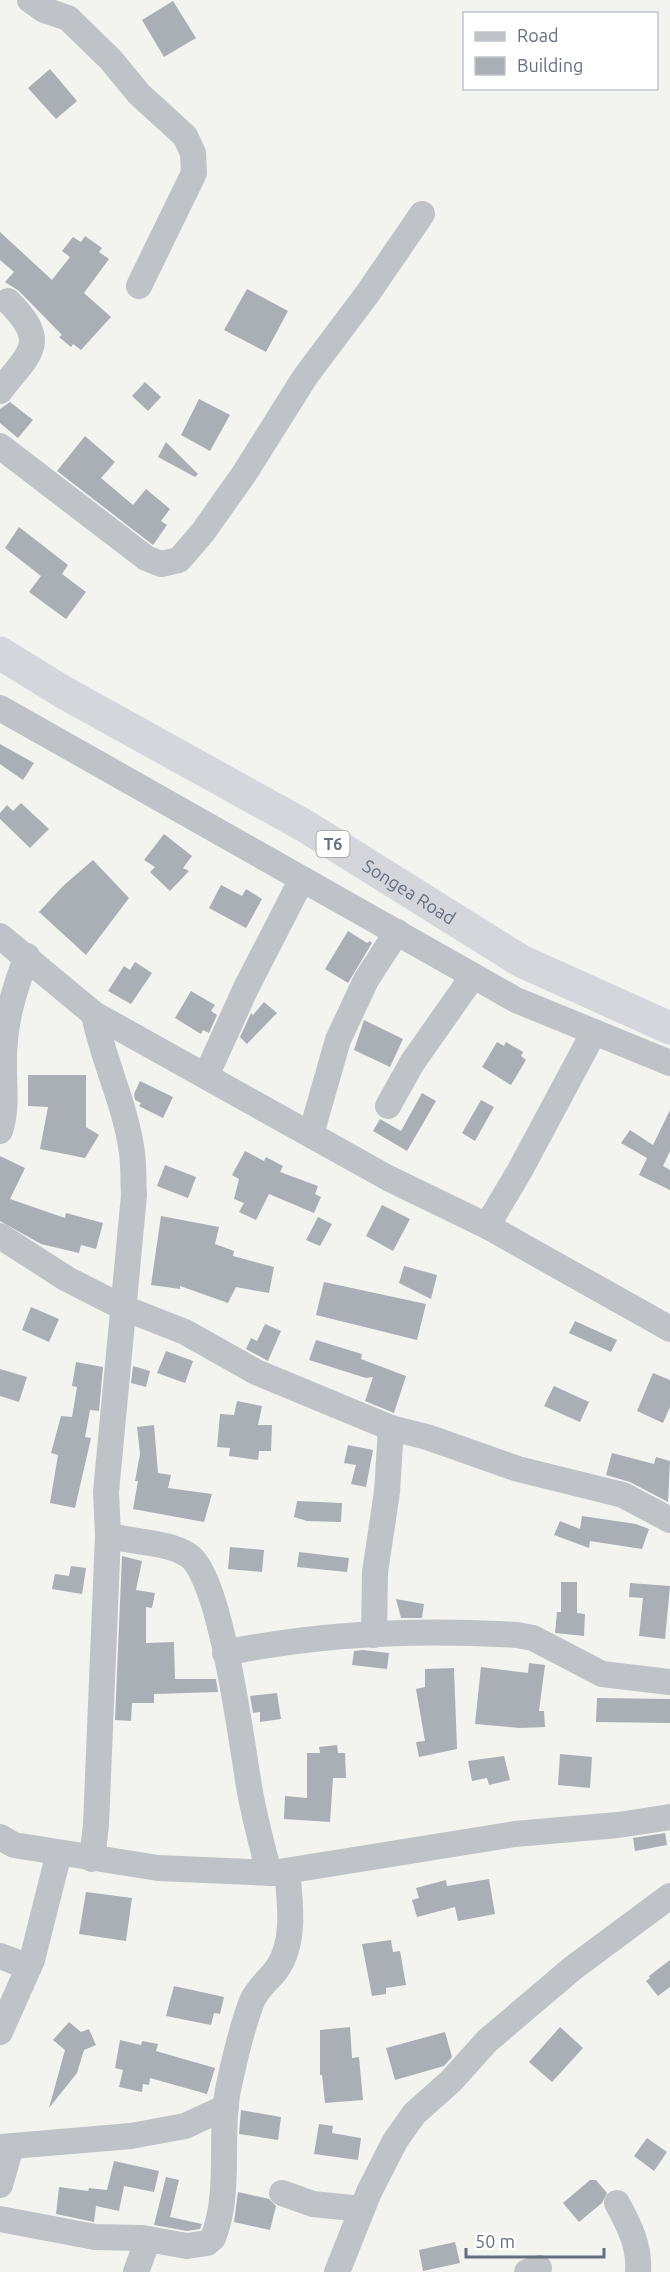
<svg xmlns="http://www.w3.org/2000/svg" width="670" height="2272" font-family="Ubuntu,sans-serif">
<style>
.building{fill:#aaafb6}
.lines{fill:none;stroke-linecap:round;stroke-linejoin:round}
.minor{stroke:#bfc2c6;stroke-width:26}
.highway{stroke:#d4d6dc;stroke-width:33}
.labels{text-anchor:middle;dominant-baseline:central;stroke-width:6;stroke-linejoin:round;paint-order:stroke}
.shield{fill:#fff;stroke:#929aa6;stroke-width:1.5}
.shield-label{font-size:16px;font-weight:bold;fill:#646f80}
.street-label{font-size:18px;fill:#646f80;stroke:#fff}
</style>
<rect width="100%" height="100%" fill="#f3f4f0"/>
<g class="building">
<polygon points="173,1 196,38 164,57 142,20"/>
<polygon points="50,69 77,101 56,119 28,88"/>
<polygon points="0,232 52,280 70,257 62,251 73,237 81,242 85,236 102,248 99,252 109,259 84,293 111,317 81,350 73,344 71,347 59,337 62,335 19,291 5,282 14,272 0,260"/>
<polygon points="247,289 288,311 266,352 224,330"/>
<polygon points="145,382 161,397 148,411 132,396"/>
<polygon points="199,399 230,415 210,451 181,435"/>
<polygon points="10,402 33,420 18,438 0,423 0,409"/>
<polygon points="85,436 115,462 101,478 133,505 146,489 170,509 161,521 167,525 153,545 57,471"/>
<polygon points="166,442 198,474 195,477 158,457"/>
<polygon points="19,527 68,565 62,574 86,592 66,619 29,592 41,576 5,548"/>
<polygon points="0,744 34,763 23,780 0,764"/>
<polygon points="21,803 49,829 30,848 0,819 0,813 7,805 13,811"/>
<polygon points="164,834 192,856 183,868 189,871 170,891 150,872 155,867 144,860"/>
<polygon points="93,860 129,898 86,955 39,912 63,886"/>
<polygon points="221,885 242,896 246,889 262,899 246,928 209,908"/>
<polygon points="348,931 367,943 370,941 372,943 348,983 325,969"/>
<polygon points="135,962 152,973 131,1004 108,991 124,966 130,970"/>
<polygon points="191,991 215,1005 211,1011 217,1015 209,1033 203,1030 201,1034 175,1018"/>
<polygon points="264,1002 277,1013 247,1044 240,1037 251,1013 253,1015"/>
<polygon points="364,1020 403,1039 390,1067 354,1050"/>
<polygon points="497,1042 504,1046 506,1042 523,1052 521,1056 526,1060 511,1085 482,1067"/>
<polygon points="28,1075 86,1075 86,1127 99,1135 85,1158 40,1149 48,1107 28,1106"/>
<polygon points="140,1081 173,1097 163,1118 139,1106 141,1103 135,1100 134,1094"/>
<polygon points="422,1093 436,1101 407,1151 373,1131 380,1119 401,1131"/>
<polygon points="481,1100 494,1107 475,1141 462,1133"/>
<polygon points="670,1110 670,1151 663,1166 670,1170 670,1190 639,1175 647,1158 621,1143 630,1130 653,1145"/>
<polygon points="245,1151 264,1161 266,1157 283,1166 280,1172 318,1186 315,1194 321,1197 314,1213 269,1194 256,1220 239,1212 244,1203 234,1199 239,1179 232,1175"/>
<polygon points="0,1156 25,1168 10,1199 65,1218 66,1213 103,1223 96,1249 81,1245 79,1253 41,1244 0,1221"/>
<polygon points="165,1165 196,1177 188,1198 157,1186"/>
<polygon points="382,1205 410,1219 393,1251 366,1236"/>
<polygon points="161,1216 219,1227 215,1244 234,1251 233,1256 274,1267 269,1293 236,1287 228,1303 180,1286 180,1289 151,1285"/>
<polygon points="318,1217 332,1224 320,1246 306,1240"/>
<polygon points="404,1266 437,1275 431,1299 399,1283"/>
<polygon points="324,1282 426,1304 417,1340 316,1315"/>
<polygon points="31,1307 59,1319 49,1342 22,1330"/>
<polygon points="575,1321 617,1340 611,1352 569,1333"/>
<polygon points="265,1324 281,1331 268,1361 246,1349 251,1338 257,1341"/>
<polygon points="316,1340 362,1354 361,1359 406,1376 394,1413 365,1401 373,1377 366,1378 309,1360"/>
<polygon points="166,1351 193,1361 185,1383 157,1373"/>
<polygon points="76,1362 103,1367 99,1411 90,1410 85,1437 91,1438 75,1508 50,1503 58,1455 51,1453 61,1416 72,1417 77,1387 72,1386"/>
<polygon points="133,1366 150,1371 146,1387 131,1383"/>
<polygon points="0,1369 27,1377 19,1402 0,1396"/>
<polygon points="653,1373 670,1380 670,1407 663,1423 637,1411"/>
<polygon points="554,1386 589,1402 580,1422 544,1406"/>
<polygon points="237,1401 262,1406 258,1425 272,1425 271,1451 259,1451 258,1460 229,1456 230,1448 217,1447 220,1414 234,1415"/>
<polygon points="154,1425 158,1473 171,1475 168,1488 212,1494 204,1522 133,1509 138,1481 135,1481 140,1454 137,1427"/>
<polygon points="348,1445 373,1450 366,1487 351,1484 356,1465 344,1463"/>
<polygon points="612,1453 654,1464 656,1457 670,1461 668,1502 630,1482 606,1475"/>
<polygon points="297,1501 342,1503 341,1522 307,1521 294,1517"/>
<polygon points="582,1516 636,1524 649,1529 642,1549 590,1541 589,1548 554,1535 560,1521 580,1529"/>
<polygon points="230,1547 264,1550 262,1572 228,1569"/>
<polygon points="299,1552 349,1558 347,1572 297,1567"/>
<polygon points="122,1556 142,1561 136,1590 155,1593 152,1608 146,1607 146,1643 174,1642 175,1679 216,1679 218,1692 154,1694 154,1703 132,1703 131,1721 115,1720"/>
<polygon points="71,1566 86,1568 82,1594 52,1589 55,1574 69,1576"/>
<polygon points="561,1582 577,1582 577,1613 585,1614 584,1636 555,1633 557,1612 561,1612"/>
<polygon points="630,1583 670,1586 665,1639 639,1636 643,1598 629,1597"/>
<polygon points="396,1599 424,1604 422,1618 401,1618"/>
<polygon points="363,1650 389,1653 387,1669 352,1665 354,1651"/>
<polygon points="529,1663 545,1665 539,1711 544,1711 545,1727 520,1728 475,1724 481,1667 528,1673"/>
<polygon points="454,1668 457,1749 419,1757 416,1742 425,1741 416,1689 425,1687 425,1669"/>
<polygon points="277,1693 281,1719 260,1722 260,1712 253,1713 250,1696"/>
<polygon points="597,1698 670,1699 670,1723 596,1722"/>
<polygon points="337,1745 338,1753 345,1753 346,1778 333,1778 330,1822 284,1819 285,1796 307,1798 307,1753 320,1753 319,1747"/>
<polygon points="560,1754 592,1757 590,1788 558,1785"/>
<polygon points="504,1756 510,1780 489,1785 487,1778 472,1781 468,1761"/>
<polygon points="665,1833 667,1845 635,1851 633,1838"/>
<polygon points="489,1879 495,1914 458,1921 455,1907 417,1917 412,1900 419,1898 416,1888 446,1880 447,1886"/>
<polygon points="86,1892 132,1898 126,1941 79,1934"/>
<polygon points="391,1940 393,1952 400,1951 406,1985 386,1988 386,1994 372,1996 362,1944"/>
<polygon points="670,1960 670,1987 658,1996 646,1981 650,1978 649,1976"/>
<polygon points="174,1986 224,1997 220,2014 214,2013 211,2025 166,2016"/>
<polygon points="69,2022 81,2032 89,2029 96,2045 84,2050 77,2073 49,2108 65,2050 53,2040"/>
<polygon points="350,2027 352,2058 359,2057 363,2100 325,2103 322,2075 320,2075 320,2030"/>
<polygon points="560,2027 583,2048 552,2082 529,2062"/>
<polygon points="445,2032 452,2057 444,2066 395,2080 386,2048"/>
<polygon points="120,2040 141,2045 142,2041 158,2044 156,2051 215,2068 207,2094 150,2078 149,2085 143,2084 142,2092 119,2087 123,2070 115,2068"/>
<polygon points="241,2110 281,2117 278,2140 239,2134"/>
<polygon points="319,2124 333,2126 332,2133 361,2138 358,2160 314,2154"/>
<polygon points="647,2138 667,2152 654,2171 634,2156"/>
<polygon points="114,2161 159,2171 154,2192 124,2186 119,2211 96,2206 94,2222 56,2214 59,2187 88,2191 89,2188 107,2190"/>
<polygon points="166,2177 179,2180 170,2217 202,2224 200,2229 187,2231 154,2225"/>
<polygon points="590,2180 596,2180 607,2193 602,2203 579,2222 563,2203"/>
<polygon points="238,2192 269,2199 276,2206 270,2230 234,2222"/>
<polygon points="455,2242 460,2263 423,2271 419,2250"/>
</g>
<g class="lines">
<g class="minor">
<polyline points="30,0 44,10 68,18 111,60 139,94 185,136 193,153 194,173 139,286"/>
<path d="M 0,391 C 30,352 50,343 8,301"/>
<polyline points="0,446 146,558 161,564 179,560 203,532 244,474 305,377 368,293 422,214"/>
<polyline points="0,708 516,1000 670,1063"/>
<polyline points="0,936 94,1014 388,1178 487,1226 670,1329"/>
<polyline points="206,1076 246,988 302,879"/>
<polyline points="388,1106 412,1063 473,976"/>
<path d="M 0,1131 C 8,1107 3,1081 4,1056 C 5,1020 14,990 27,956"/>
<polyline points="311,1134 338,1040 366,980 397,932"/>
<polyline points="487,1226 519,1172 594,1032"/>
<polyline points="0,1236 67,1279 124,1308 185,1332 256,1372 391,1428 427,1437 518,1469 623,1495 670,1520"/>
<path d="M 108,1535 C 133,1543 166,1541 188,1555 C 222,1577 242,1748 250,1792 C 255,1819 262,1846 269,1873"/>
<polyline points="374,1635 375,1572 387,1492 391,1428"/>
<path d="M 225,1653 C 320,1633 421,1629 517,1635 L 533,1638 L 602,1674 L 670,1682"/>
<polyline points="0,1837 14,1845 158,1868 273,1873 515,1834 618,1825 670,1817"/>
<path d="M 92,1859 L 96,1825 L 108,1535 L 106,1492 L 134,1195 C 133,1182 134,1167 132,1153 C 126,1105 103,1061 94,1014"/>
<polyline points="0,1956 29,1967"/>
<polyline points="0,2032 32,1960 59,1853"/>
<polyline points="0,2147 131,2136 185,2126 226,2107"/>
<polyline points="0,2185 11,2147"/>
<polyline points="282,2193 313,2204 362,2209"/>
<path d="M 617,2203 C 629,2225 640,2246 638,2272"/>
<path d="M 0,2219 L 95,2237 L 142,2238 L 187,2246 L 207,2243 L 213,2238 C 232,2190 218,2134 229,2085 C 235,2057 242,2027 252,2001 C 258,1987 269,1980 277,1969 C 296,1942 290,1901 287,1871"/>
<polyline points="136,2272 148,2239"/>
<polyline points="337,2272 369,2192 395,2141 414,2114 451,2081 487,2041 573,1968 670,1896"/>
<polyline points="527,2272 539,2268"/>
</g>
<path class="highway" id="s1" d="M 0,653 L 63,692 L 305,826 L 521,961 L 670,1028"/>
</g>
<g class="labels">
<rect class="shield" x="316.5" y="831" width="33" height="26" rx="4.5"/>
<g class="shield-label">
<text x="333" y="844">T6</text>
</g>
<g class="street-label">
<text stroke="none"><textPath href="#s1" startOffset="474">Songea Road</textPath></text>
</g>
</g>
<rect x="463" y="12" width="195" height="78" fill="#ffffff" stroke="#c1c5cc" stroke-width="1.5"/>
<rect x="475" y="32" width="30" height="9" fill="#bfc2c6" stroke="#c1c5cc" stroke-width="1.5"/>
<text x="517" y="42" font-size="18" fill="#646f80">Road</text>
<rect x="475" y="57" width="30" height="18" fill="#aaafb6" stroke="#c1c5cc" stroke-width="1.5"/>
<text x="517" y="72" font-size="18" fill="#646f80">Building</text>
<path d="M466 2248v9h138v-9" fill="none" stroke="#646f80" stroke-width="3"/>
<text x="475" y="2248" font-size="18" fill="#646f80" stroke="#ffffff" stroke-width="4.5" paint-order="stroke">50 m</text>
</svg>
